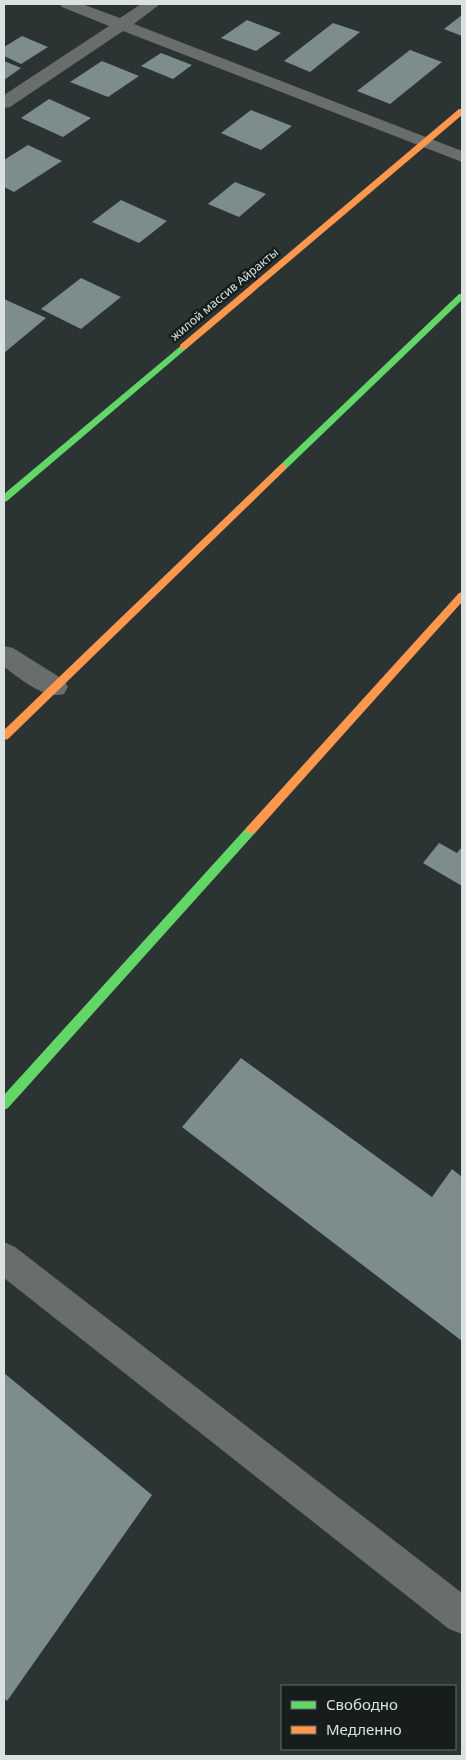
<svg xmlns="http://www.w3.org/2000/svg" width="466" height="1760" font-family="'Noto Sans',sans-serif">
<style>
.building{fill:#7c8d8b}
.lines{fill:none;stroke-linecap:round;stroke-linejoin:round}
.street{fill:#696e6d;fill-rule:evenodd}
.fast{fill:#63d668;fill-rule:evenodd}
.slow{fill:#ff974d;fill-rule:evenodd}
.labels{text-anchor:middle;dominant-baseline:central;stroke-width:5;stroke-linejoin:round;paint-order:stroke}
.far-street-label{font-size:12px;fill:#d9e2e1;stroke:#171d1d}
</style>
<rect width="100%" height="100%" fill="#2c3433"/>
<g class="building">
<polygon points="462,15 462,36 444,29"/>
<polygon points="247,20 281,33 256,51 221,38"/>
<polygon points="333,23 360,32 310,72 284,61"/>
<polygon points="22,36 48,47 21,64 4,56 4,47"/>
<polygon points="410,50 442,62 390,104 357,91"/>
<polygon points="161,53 192,65 173,79 141,66"/>
<polygon points="4,61 21,68 4,80"/>
<polygon points="102,61 139,76 108,97 70,82"/>
<polygon points="49,99 91,118 63,137 21,118"/>
<polygon points="251,110 292,126 261,150 221,133"/>
<polygon points="28,145 62,161 14,192 4,187 4,160"/>
<polygon points="235,182 266,194 239,217 208,204"/>
<polygon points="121,200 167,221 139,243 92,222"/>
<polygon points="81,278 121,297 81,329 41,309"/>
<polygon points="4,299 46,318 4,353"/>
<polygon points="439,843 457,853 462,847 462,886 423,863"/>
<polygon points="241,1058 432,1197 452,1169 462,1177 462,1341 182,1127"/>
<polygon points="4,1373 152,1495 7,1701 4,1698"/>
</g>
<g class="lines">
<g class="street">
<polygon points="60,4 82,4 120,18 141,4 160,4 134,24 462,151 462,162 123,31 10,107 4,108 4,95 109,26 62,7"/>
<path d="M 4,646 L 13,648 L 64,680 L 68,687 L 64,694 C 44,700 20,678 4,667 Z"/>
<polygon points="4,1242 15,1247 462,1593 462,1634 449,1629 4,1278"/>
</g>
<g class="fast">
<polygon points="459,294 462,294 462,300 286,469 280,469 280,465"/>
<polygon points="183,344 187,347 186,349 7,501 4,502 4,494"/>
<polygon points="251,825 255,827 256,830 255,833 8,1108 4,1110 4,1095 247,827"/>
</g>
<g class="slow">
<polygon points="459,109 462,109 462,115 186,349 180,349 180,345"/>
<polygon points="283,464 286,465 286,469 8,739 4,740 4,730 280,465"/>
<polygon points="462,592 462,602 255,833 247,833 246,830 247,827 459,593"/>
</g>
</g>
<g class="labels">
<g class="far-street-label">
<text transform="translate(224 294) rotate(-40)">жилой массив Айракты</text>
</g>
</g>
<rect width="466" height="1760" fill="none" stroke="#d9e2e1" stroke-width="10"/>
<rect x="281" y="1685" width="175" height="65" fill="#171d1d" stroke="#656c6b"/>
<rect x="291" y="1701" width="25" height="8" fill="#63d668" stroke="#656c6b"/>
<text x="326" y="1710" font-size="15" fill="#d9e2e1">Свободно</text>
<rect x="291" y="1726" width="25" height="8" fill="#ff974d" stroke="#656c6b"/>
<text x="326" y="1735" font-size="15" fill="#d9e2e1">Медленно</text>
</svg>
